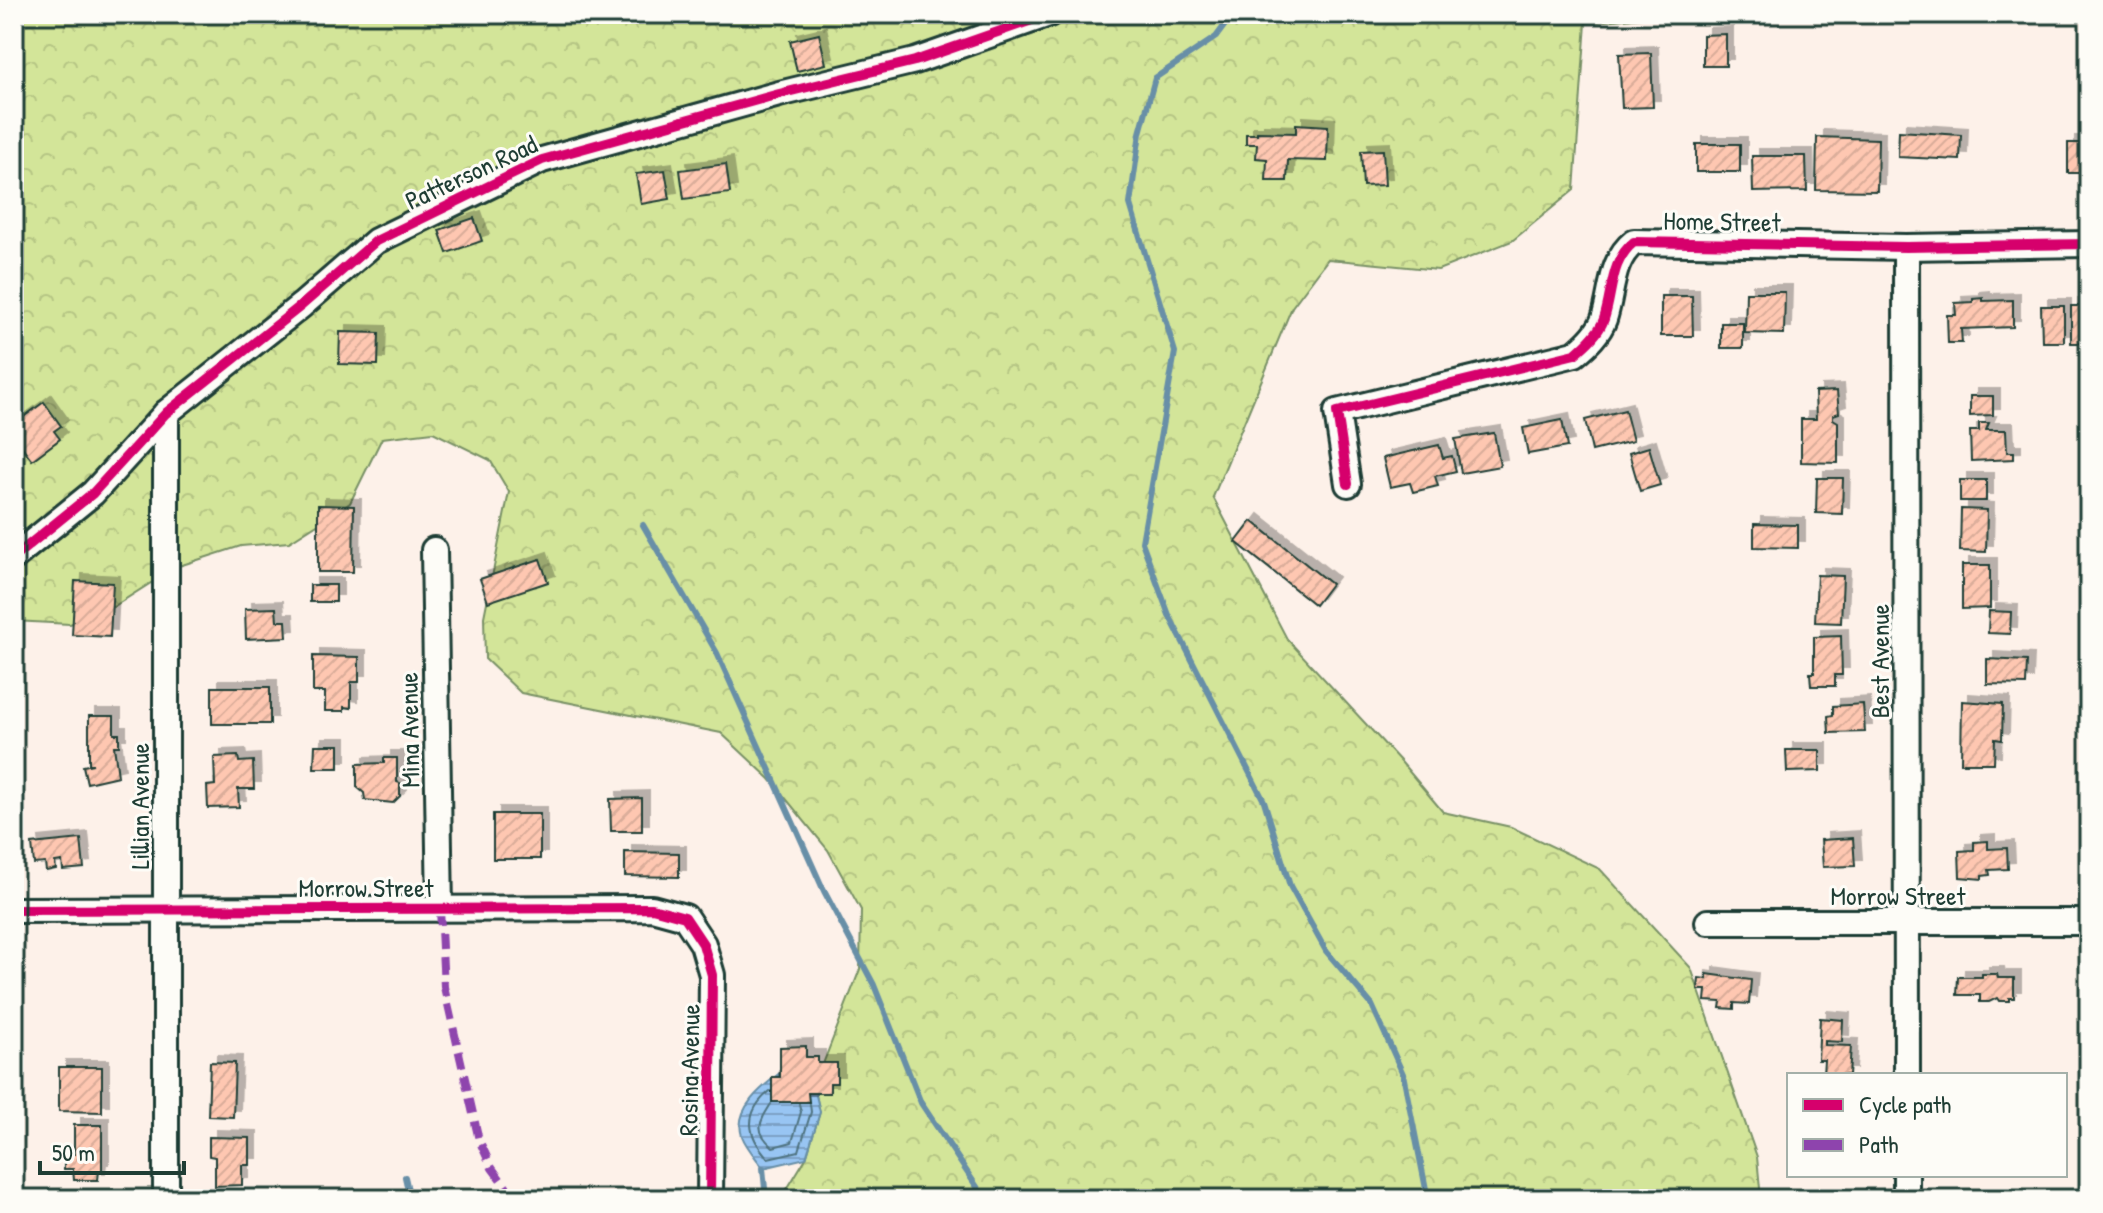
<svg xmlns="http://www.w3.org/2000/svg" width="2103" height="1213" font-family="'Patrick Hand',sans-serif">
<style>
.forest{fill:url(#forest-crowns);stroke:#799166;stroke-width:2}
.water{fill:url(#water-rules);stroke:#688fa7;stroke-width:2}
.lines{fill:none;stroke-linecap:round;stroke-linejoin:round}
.shore{stroke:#4f7380;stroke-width:2}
.stream{stroke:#688fa7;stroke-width:6}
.building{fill:url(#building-hatch);stroke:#1f3d34;stroke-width:2;filter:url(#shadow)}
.minor-casing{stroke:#1f3d34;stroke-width:30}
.minor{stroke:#fdfcf7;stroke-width:24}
.quiet{stroke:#8e44ad;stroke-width:8;stroke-dasharray:16 8;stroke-linecap:butt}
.cycleway-casing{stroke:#fdfcf7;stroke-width:15}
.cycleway{stroke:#d6006c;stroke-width:10}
.labels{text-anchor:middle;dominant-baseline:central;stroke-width:6;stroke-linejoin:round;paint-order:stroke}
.street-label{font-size:26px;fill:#1f3d34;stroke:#fdfcf7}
</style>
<defs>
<pattern id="forest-crowns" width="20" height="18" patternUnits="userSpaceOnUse" patternTransform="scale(2)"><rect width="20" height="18" fill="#d3e599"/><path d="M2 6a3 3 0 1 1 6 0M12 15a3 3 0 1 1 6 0" fill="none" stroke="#b5c584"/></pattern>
<pattern id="water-rules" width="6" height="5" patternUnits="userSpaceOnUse" patternTransform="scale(2)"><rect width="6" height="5" fill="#98c5f3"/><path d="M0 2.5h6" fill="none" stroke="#7ba1c6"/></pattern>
<pattern id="building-hatch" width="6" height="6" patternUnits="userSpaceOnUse" patternTransform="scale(2)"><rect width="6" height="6" fill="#fec7b1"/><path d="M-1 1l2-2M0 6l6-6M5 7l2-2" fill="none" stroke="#d9ac99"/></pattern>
<filter id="shadow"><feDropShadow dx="7" dy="-7" stdDeviation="0" flood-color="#0004"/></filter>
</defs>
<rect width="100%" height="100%" fill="#fdf1e9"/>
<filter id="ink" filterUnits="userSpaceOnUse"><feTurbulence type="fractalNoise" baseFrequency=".0125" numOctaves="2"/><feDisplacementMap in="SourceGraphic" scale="16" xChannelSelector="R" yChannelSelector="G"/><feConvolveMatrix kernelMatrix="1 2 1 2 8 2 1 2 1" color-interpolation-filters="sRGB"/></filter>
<g filter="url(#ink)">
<polygon class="forest" points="14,14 1670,14 1586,23 1574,190 1512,241 1438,270 1328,259 1292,307 1213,497 1287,639 1402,763 1443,812 1511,827 1600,869 1691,968 1757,1157 1761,1199 781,1199 806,1158 820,1112 814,1087 860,969 861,910 828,850 770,779 721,733 521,693 485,659 484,617 509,492 490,460 433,432 382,438 350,503 289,542 241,546 176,567 113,607 70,624 14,621"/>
<path class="water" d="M 790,1065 L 814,1087 L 820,1112 L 806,1158 L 763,1168 C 757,1159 746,1147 742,1136 C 732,1106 770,1081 790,1065 Z"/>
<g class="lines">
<g class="shore">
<path d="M 770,1091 C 743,1113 747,1135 768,1158 L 799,1151 L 811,1112 L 810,1104"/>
<path d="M 771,1104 C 759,1123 754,1131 773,1147 L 792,1142 L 801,1112 L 799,1104"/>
</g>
<g class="stream">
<polyline points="1233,14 1216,37 1155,78 1140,133 1130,204 1175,352 1142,542 1169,615 1264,801 1290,886 1326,951 1372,1005 1403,1074 1428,1199"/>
<polyline points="643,525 717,653 824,891 874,985 921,1103 985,1199"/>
<polyline points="763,1168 766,1199"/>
<polyline points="405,1177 410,1199"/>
</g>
</g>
<g class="building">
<polygon points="917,14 952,14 952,18 919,25"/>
<polygon points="819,34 826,64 797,71 790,41"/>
<polygon points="1726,34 1726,66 1703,66 1703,35"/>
<polygon points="1651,53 1653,107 1622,108 1619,54"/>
<polygon points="1296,124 1328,126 1327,161 1288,160 1287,181 1266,181 1267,159 1256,158 1257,144 1246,144 1246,134 1257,134 1257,132 1296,133"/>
<polygon points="1899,131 1961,135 1960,160 1898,157"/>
<polygon points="1817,137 1878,139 1877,191 1816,190"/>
<polygon points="2068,143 2089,143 2087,173 2068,173"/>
<rect x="1696" y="144" width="44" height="28"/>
<polygon points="1383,150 1385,185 1363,186 1361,151"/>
<polygon points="1752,156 1806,156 1807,191 1753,192"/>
<polygon points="726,164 730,193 684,199 680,170"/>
<polygon points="665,170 670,199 641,204 636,174"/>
<polygon points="474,218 482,241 447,253 439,230"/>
<polygon points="1746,292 1785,292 1784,334 1745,333"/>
<polygon points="1661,296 1692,296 1693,336 1661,336"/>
<polygon points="1983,298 1983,301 2013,300 2013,327 1961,329 1962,343 1948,343 1947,315 1956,315 1955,303 1973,302 1973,299"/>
<polygon points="2041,306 2064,306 2064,342 2042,342"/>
<rect x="2071" y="306" width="18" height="37"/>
<rect x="1721" y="323" width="22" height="25"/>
<polygon points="340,332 379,333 378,365 339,364"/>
<polygon points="1837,391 1839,413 1833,415 1833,419 1838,422 1838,463 1801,462 1801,419 1816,419 1815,392"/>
<polygon points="1970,396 1993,396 1993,415 1970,416"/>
<polygon points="44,402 61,426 54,431 60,439 32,460 14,436 14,424"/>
<polygon points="1625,410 1633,441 1592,451 1585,420"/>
<polygon points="1562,420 1567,447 1528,454 1523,428"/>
<polygon points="1979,423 1989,423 1986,430 2006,430 2007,452 2014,452 2014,459 1971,461 1970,431 1979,431"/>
<polygon points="1494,433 1500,466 1461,473 1455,439"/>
<polygon points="1439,445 1443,458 1452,456 1456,471 1435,476 1438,486 1413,492 1410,483 1390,487 1383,458"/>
<polygon points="1649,447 1660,485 1640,491 1629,453"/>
<polygon points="1817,478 1843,478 1842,514 1816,513"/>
<rect x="1960" y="480" width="26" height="21"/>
<polygon points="318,505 354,506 353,572 318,572"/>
<polygon points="1961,509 1987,510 1986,552 1960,551"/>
<polygon points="1252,521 1331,584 1315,605 1236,542"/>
<polygon points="1754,524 1798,525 1798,548 1754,547"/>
<polygon points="540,559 548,582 488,602 480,579"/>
<polygon points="1962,565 1990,565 1990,608 1962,609"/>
<polygon points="1817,575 1843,576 1841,623 1815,622"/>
<polygon points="75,581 113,583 110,637 72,635"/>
<rect x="310" y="585" width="26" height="17"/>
<polygon points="276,608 277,621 286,621 287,637 246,639 245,609"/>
<polygon points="1989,611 2011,612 2010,634 1988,633"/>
<polygon points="1841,636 1842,675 1835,675 1835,686 1811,686 1810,673 1814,673 1814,637"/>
<polygon points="313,656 359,657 359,682 351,682 351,708 344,707 344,711 325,711 325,692 313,692"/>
<polygon points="1987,659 2027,661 2026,685 1987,684"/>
<rect x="212" y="687" width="58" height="37"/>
<polygon points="1962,701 2003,704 2002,740 1995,739 1994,763 1961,763"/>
<polygon points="1863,704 1865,732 1829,733 1828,716 1833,715 1833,706"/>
<polygon points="89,716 114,716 114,734 119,734 119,746 114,746 118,776 87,783 83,766 93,764 89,764"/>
<polygon points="315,745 339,745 339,768 314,768"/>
<polygon points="1786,750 1820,750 1820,771 1787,772"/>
<polygon points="238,756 239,762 253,761 254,789 238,789 239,807 208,808 207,786 215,785 214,757"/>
<polygon points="384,758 397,758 397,782 400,783 400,796 393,803 365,800 364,793 357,787 357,764 384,763"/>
<polygon points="642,798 642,831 611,831 610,799"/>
<rect x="493" y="814" width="47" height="45"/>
<polygon points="1853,838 1855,866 1823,867 1821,840"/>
<polygon points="81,839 84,868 63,870 62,861 55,862 56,869 46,871 45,863 34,864 32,844"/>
<polygon points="1988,841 1988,849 2007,848 2008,869 1989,870 1990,875 1982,876 1982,879 1960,877 1959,851 1974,850 1974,842"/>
<polygon points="625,852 679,853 679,877 625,876"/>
<polygon points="1707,974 1751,980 1749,1004 1734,1003 1734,1009 1720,1008 1721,1002 1705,1001 1706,990 1698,990 1699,978 1707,979"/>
<polygon points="1982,974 1997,974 1998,978 2014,978 2014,998 2009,998 2009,1001 1999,1001 1997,998 1989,1002 1980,1002 1980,995 1957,995 1958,977 1982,977"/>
<polygon points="1820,1018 1843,1020 1842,1042 1825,1041 1825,1045 1851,1046 1849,1075 1823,1075 1824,1060 1818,1060"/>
<polygon points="806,1046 806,1057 818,1057 818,1063 837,1063 837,1083 830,1083 830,1093 808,1093 809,1102 772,1102 772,1077 780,1077 780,1047"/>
<polygon points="210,1062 235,1063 233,1117 208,1116"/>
<polygon points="59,1067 102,1067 102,1112 59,1111"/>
<polygon points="74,1125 102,1125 102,1171 99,1171 98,1180 74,1180 73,1169 64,1169 64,1154 74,1154"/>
<polygon points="209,1137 250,1138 250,1165 242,1165 242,1185 215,1186 215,1157 209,1156"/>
</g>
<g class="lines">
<g class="minor-casing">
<g id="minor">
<polyline points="1906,247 1907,1075"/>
<path d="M 1348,484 L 1337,412 L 1575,354 C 1587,344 1599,333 1604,319 C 1613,292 1610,261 1634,242 L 1906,247 L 2089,244"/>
<polyline points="434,550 440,909"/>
<polyline points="14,557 93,493 166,413 302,305 376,241 542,160 779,94 915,61 1049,14"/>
<polyline points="14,910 652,908 685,917 703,944 712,975 710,1199"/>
<polyline points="1708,922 2089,922"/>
<polyline points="166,1199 166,413"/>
<polyline points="1906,1199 1906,1175"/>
</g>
</g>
<use href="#minor" class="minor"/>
<polyline class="quiet" points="440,909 444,987 479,1140 492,1168 515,1199"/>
<g class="cycleway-casing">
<g id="cycleway">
<path d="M 1348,484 L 1337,412 L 1575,354 C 1587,344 1599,333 1604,319 C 1613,292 1610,261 1634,242 L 1906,247 L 2089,244"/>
<polyline points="14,557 93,493 166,413 302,305 376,241 542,160 779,94 915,61 1049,14"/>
<polyline points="14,910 652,908 685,917 703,944 712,975 710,1199"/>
</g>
</g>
<use href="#cycleway" class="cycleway"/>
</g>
</g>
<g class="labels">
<g class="street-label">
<text transform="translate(471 172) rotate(-25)">Patterson Road</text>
<text transform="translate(1722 221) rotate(1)">Home Street</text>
<text transform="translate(1879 661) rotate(-90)">Best Avenue</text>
<text transform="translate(409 730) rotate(-91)">Mina Avenue</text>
<text transform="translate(139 806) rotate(-90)">Lillian Avenue</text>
<text x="366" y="887">Morrow Street</text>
<text x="1898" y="895">Morrow Street</text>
<text transform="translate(689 1070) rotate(-89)">Rosina Avenue</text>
</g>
</g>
<rect width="2103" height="1213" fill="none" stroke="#fdfcf7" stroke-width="48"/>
<rect x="24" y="24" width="2055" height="1165" fill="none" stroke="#1f3d34" stroke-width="3" filter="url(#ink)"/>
<rect x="1787" y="1073" width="280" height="104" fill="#fdfcf7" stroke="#a4b0a9" stroke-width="2"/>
<rect x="1803" y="1099" width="40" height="12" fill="#d6006c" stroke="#a4b0a9" stroke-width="2"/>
<text x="1859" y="1113" font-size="24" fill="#1f3d34">Cycle path</text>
<rect x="1803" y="1139" width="40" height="12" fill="#8e44ad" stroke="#a4b0a9" stroke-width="2"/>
<text x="1859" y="1153" font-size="24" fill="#1f3d34">Path</text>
<path d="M40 1161v12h144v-12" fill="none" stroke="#1f3d34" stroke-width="4"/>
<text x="52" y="1161" font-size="24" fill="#1f3d34" stroke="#fdfcf7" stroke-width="6" paint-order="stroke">50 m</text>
</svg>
